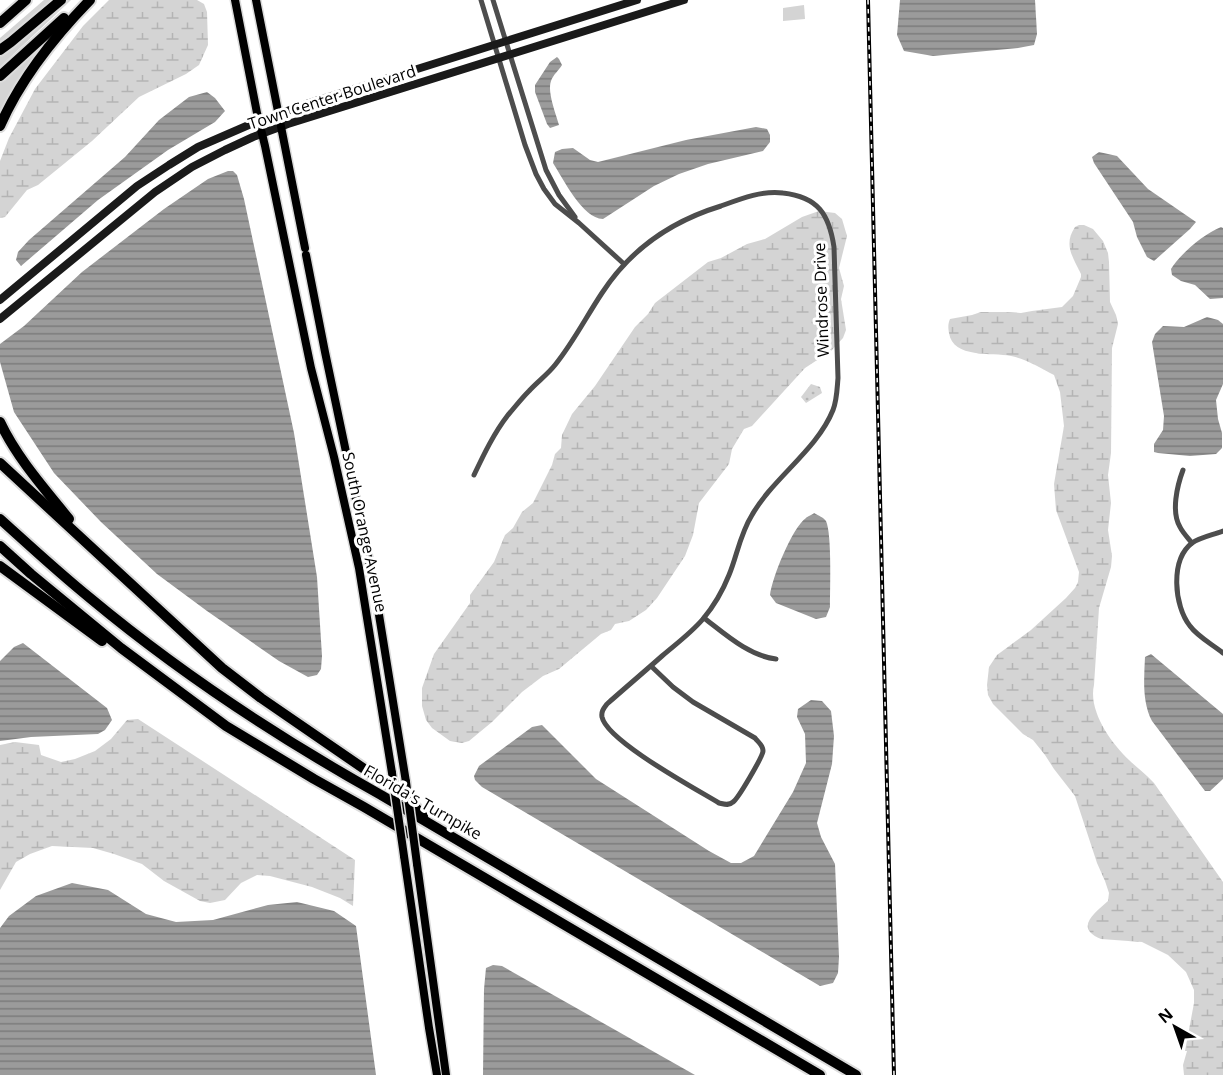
<svg xmlns="http://www.w3.org/2000/svg" width="1223" height="1075" font-family="'Open Sans',sans-serif">
<style>
.grass{fill:#d4d4d4}
.wetland{fill:url(#wetland-marsh)}
.park{fill:url(#park-dots)}
.water{fill:url(#water-rules)}
.lines{fill:none;stroke-linecap:round;stroke-linejoin:round}
.primary-casing{stroke:#dbdbdb;stroke-width:11}
.highway-casing{stroke:#dbdbdb;stroke-width:14}
.street{stroke:#4d4d4d;stroke-width:5}
.secondary{stroke:#1a1a1a;stroke-width:8}
.primary{stroke:#000;stroke-width:8}
.highway{stroke:#000;stroke-width:10}
.rail-casing{stroke:#000;stroke-width:4}
.rail{stroke:#fff;stroke-width:1.5;stroke-dasharray:4.5;stroke-linecap:butt}
.primary-bridge-casing{stroke:#dbdbdb;stroke-width:11;stroke-linecap:butt}
.primary-bridge{stroke:#000;stroke-width:8}
.labels{text-anchor:middle;dominant-baseline:central;stroke-width:6;stroke-linejoin:round;paint-order:stroke}
.street-label{font-size:16px;fill:#000;stroke:#fff}
</style>
<defs>
<pattern id="wetland-marsh" width="20" height="14" patternUnits="userSpaceOnUse" patternTransform="scale(1.5)"><rect width="20" height="14" fill="#d4d4d4"/><path d="M1 5h8M5 5V1M11 12h8M15 12V8" fill="none" stroke="#b4b4b4"/></pattern>
<pattern id="park-dots" width="8" height="8" patternUnits="userSpaceOnUse" patternTransform="scale(1.5)"><rect width="8" height="8" fill="#d4d4d4"/><path d="M2 2h.1M6 6h.1" fill="none" stroke="#b4b4b4" stroke-width="1.8" stroke-linecap="round"/></pattern>
<pattern id="water-rules" width="6" height="5" patternUnits="userSpaceOnUse" patternTransform="scale(1.5)"><rect width="6" height="5" fill="#9b9b9b"/><path d="M0 2.5h6" fill="none" stroke="#7c7c7c"/></pattern>
</defs>
<rect width="100%" height="100%" fill="#fff"/>
<g class="grass">
<polygon points="44,0 71,0 0,67 0,38"/>
<polygon points="804,5 805,19 783,21 783,8"/>
<polygon points="35,52 36,54 23,73 0,113 0,82"/>
</g>
<g class="wetland">
<polygon points="109,0 197,0 204,4 207,12 208,45 199,65 186,74 139,97 92,141 38,185 27,190 5,217 0,218 0,161 9,138 35,89 83,26"/>
<polygon points="819,211 835,213 842,219 847,236 839,268 844,286 841,299 846,330 843,338 831,351 805,368 752,426 744,429 732,449 729,464 699,503 693,535 685,556 657,598 646,610 629,621 615,624 611,630 601,634 559,669 543,676 522,692 492,722 469,741 462,743 450,741 432,728 426,720 422,706 422,688 434,654 470,603 470,595 494,562 505,535 513,528 522,512 533,503 552,465 555,454 561,448 562,435 572,414 595,386 635,327 648,314 655,303 708,262 721,258 747,244 765,239 802,217"/>
<path d="M 1079,225 L 1084,225 L 1093,229 L 1103,241 L 1108,253 L 1109,262 L 1110,302 L 1116,315 L 1118,324 L 1112,348 L 1111,453 L 1108,475 L 1111,503 L 1108,530 L 1112,556 L 1111,567 L 1099,608 L 1094,685 C 1088,711 1111,743 1129,760 C 1137,768 1146,774 1154,783 L 1223,882 L 1223,1075 L 1184,1075 L 1183,1065 L 1187,1051 L 1185,1051 L 1194,1003 L 1194,990 L 1186,972 L 1168,955 L 1142,942 L 1101,939 C 1073,928 1096,912 1108,901 L 1109,893 L 1105,881 L 1097,863 L 1075,796 L 1054,769 L 1045,755 L 1033,740 L 1023,734 L 993,704 L 988,695 L 987,685 L 989,667 L 997,655 L 1031,630 L 1066,598 L 1075,588 L 1078,582 L 1079,572 L 1056,510 L 1054,484 L 1064,426 L 1060,392 L 1054,375 C 1041,368 1026,359 1011,356 C 992,352 953,359 949,333 C 948,327 948,324 950,319 L 972,315 L 981,312 L 1005,312 L 1021,313 L 1032,311 L 1062,307 L 1073,296 L 1081,277 L 1081,274 C 1073,257 1063,245 1075,227 Z"/>
<polygon points="138,719 355,860 353,906 340,898 312,887 270,876 257,875 241,883 225,900 210,903 200,901 164,881 142,864 114,854 93,848 52,846 30,854 16,862 0,890 0,745 15,742 39,745 41,755 61,762 75,759 95,751 111,739 127,720"/>
</g>
<polygon class="park" points="811,384 820,387 822,393 806,403 801,397"/>
<g class="water">
<polygon points="900,0 1035,0 1037,34 1034,45 1018,48 933,56 904,51 897,35"/>
<path d="M 557,57 L 559,59 L 562,65 C 559,70 553,75 551,81 C 547,92 556,114 559,125 L 550,128 L 547,124 L 535,92 L 535,85 L 550,62 Z"/>
<polygon points="207,92 215,98 225,111 215,122 168,150 98,200 21,266 16,260 18,252 29,240 125,157 159,120 189,97"/>
<path d="M 756,127 L 767,129 L 770,135 L 770,142 L 763,151 L 708,164 L 679,174 L 654,186 L 603,219 C 582,218 564,180 553,163 L 555,152 L 562,149 L 573,148 L 590,160 L 598,162 L 686,140 Z"/>
<polygon points="1099,152 1117,156 1148,189 1196,222 1190,229 1154,261 1147,257 1137,237 1133,222 1094,163 1092,157"/>
<polygon points="228,171 233,171 237,175 244,199 294,433 317,577 322,656 321,669 317,675 308,677 279,661 207,611 157,574 101,522 54,473 14,412 0,362 0,344 24,326 82,272 164,209 208,179"/>
<path d="M 1221,227 L 1223,228 L 1223,298 L 1210,299 L 1195,285 L 1181,281 L 1172,275 L 1171,269 C 1181,253 1204,234 1221,227 Z"/>
<polygon points="1207,317 1218,320 1223,324 1223,384 1216,400 1218,419 1222,433 1222,448 1216,454 1190,456 1158,453 1154,452 1154,444 1163,430 1164,416 1152,342 1155,334 1163,326 1184,327"/>
<path d="M 814,513 C 819,516 823,517 826,521 C 832,534 830,590 830,607 L 826,617 L 816,619 L 776,603 L 770,595 C 772,578 792,528 806,518 C 806,517 814,514 814,513 Z"/>
<polygon points="23,643 107,708 112,720 105,730 98,734 31,737 0,741 0,661 14,647"/>
<path d="M 1151,654 L 1223,714 L 1223,779 L 1210,791 L 1205,791 L 1152,721 C 1142,702 1144,679 1145,657 Z"/>
<polygon points="811,700 822,701 831,711 834,736 832,764 817,823 821,837 835,864 839,957 838,973 833,983 820,986 482,787 475,780 474,776 479,766 532,727 542,725 596,779 709,851 731,863 741,863 754,856 793,792 806,763 805,734 797,717 798,709"/>
<polygon points="72,883 108,890 146,914 176,922 213,920 268,905 297,902 334,911 356,926 376,1075 0,1075 0,928 9,916 36,896"/>
<polygon points="493,965 502,966 695,1075 483,1075 484,989 486,968"/>
</g>
<g class="lines">
<g class="primary-casing">
<g id="primary">
<polyline points="235,0 257,113 265,146 311,368 334,457 359,568 392,773"/>
<polyline points="256,0 305,248"/>
<polyline points="306,255 325,352 375,590 406,782"/>
<polyline points="404,856 429,1028 437,1075"/>
<polyline points="417,864 446,1075"/>
</g>
</g>
<g class="highway-casing">
<g id="highway">
<polyline points="0,23 26,0"/>
<polyline points="0,50 11,42 61,0"/>
<polyline points="0,76 64,18"/>
<path d="M 0,126 C 21,78 54,37 90,0"/>
<path d="M 0,422 C 17,458 44,488 69,519"/>
<polyline points="0,463 222,668 261,698 408,799 423,816"/>
<path d="M 0,519 C 30,546 59,573 90,598 C 180,673 279,738 381,795 L 856,1075"/>
<polyline points="0,546 31,574 121,648 226,726 314,779 364,807 820,1075"/>
<polyline points="0,566 102,641"/>
</g>
</g>
<g class="street">
<polyline points="481,0 525,145 536,174 544,189 555,204 579,223 624,264"/>
<polyline points="493,0 546,170 559,195 575,217"/>
<path d="M 1183,470 C 1177,486 1171,512 1180,527 C 1183,533 1188,538 1192,543"/>
<path d="M 474,475 C 484,454 494,433 508,415 C 515,407 521,399 529,391 C 537,382 547,375 555,365 C 573,343 586,317 602,293 C 630,250 672,221 721,206 C 740,199 763,190 783,193 C 818,197 829,214 834,247 L 838,378 C 837,389 837,400 833,410 C 817,450 773,478 752,515 C 740,534 737,556 729,575 C 723,590 713,607 703,619 C 691,633 676,644 662,656 C 644,672 625,688 607,704 C 604,708 601,711 602,717 C 607,741 696,789 719,803 C 724,804 729,806 733,802 C 738,799 763,756 763,751 C 763,745 758,742 755,738 L 693,702 L 673,687 L 651,666"/>
<path d="M 1223,531 C 1213,535 1201,537 1192,543 C 1170,560 1174,606 1190,626 C 1198,637 1212,644 1223,653"/>
<path d="M 704,618 C 725,634 749,656 776,659"/>
</g>
<g class="secondary">
<polyline points="0,300 137,186 169,165 198,147 251,124 312,102 637,0"/>
<polyline points="0,319 155,192 192,167 225,150 253,137 288,124 684,0"/>
</g>
<use href="#primary" class="primary"/>
<use href="#highway" class="highway"/>
<g class="rail-casing">
<polyline id="rail" points="868,0 894,1075"/>
</g>
<use href="#rail" class="rail"/>
<g class="primary-bridge-casing">
<g id="primary-bridge">
<polyline points="392,773 404,856"/>
<polyline points="406,782 417,864"/>
</g>
</g>
<use href="#primary-bridge" class="primary-bridge"/>
</g>
<g class="labels">
<g class="street-label">
<text transform="translate(332 97) rotate(-18)">Town Center Boulevard</text>
<text transform="translate(821 300) rotate(-92)">Windrose Drive</text>
<text transform="translate(365 532) rotate(78)">South Orange Avenue</text>
<text transform="translate(423 802) rotate(30)">Florida's Turnpike</text>
</g>
</g>
<g transform="translate(1175 1027) rotate(320)" stroke="#ffffff" stroke-width="4.5" paint-order="stroke">
<path d="M0-4.5L10 22L0 15L-10 22Z" fill="#000000"/>
<text y="-9" font-size="16" font-weight="bold" text-anchor="middle" fill="#000000">N</text>
</g>
</svg>
